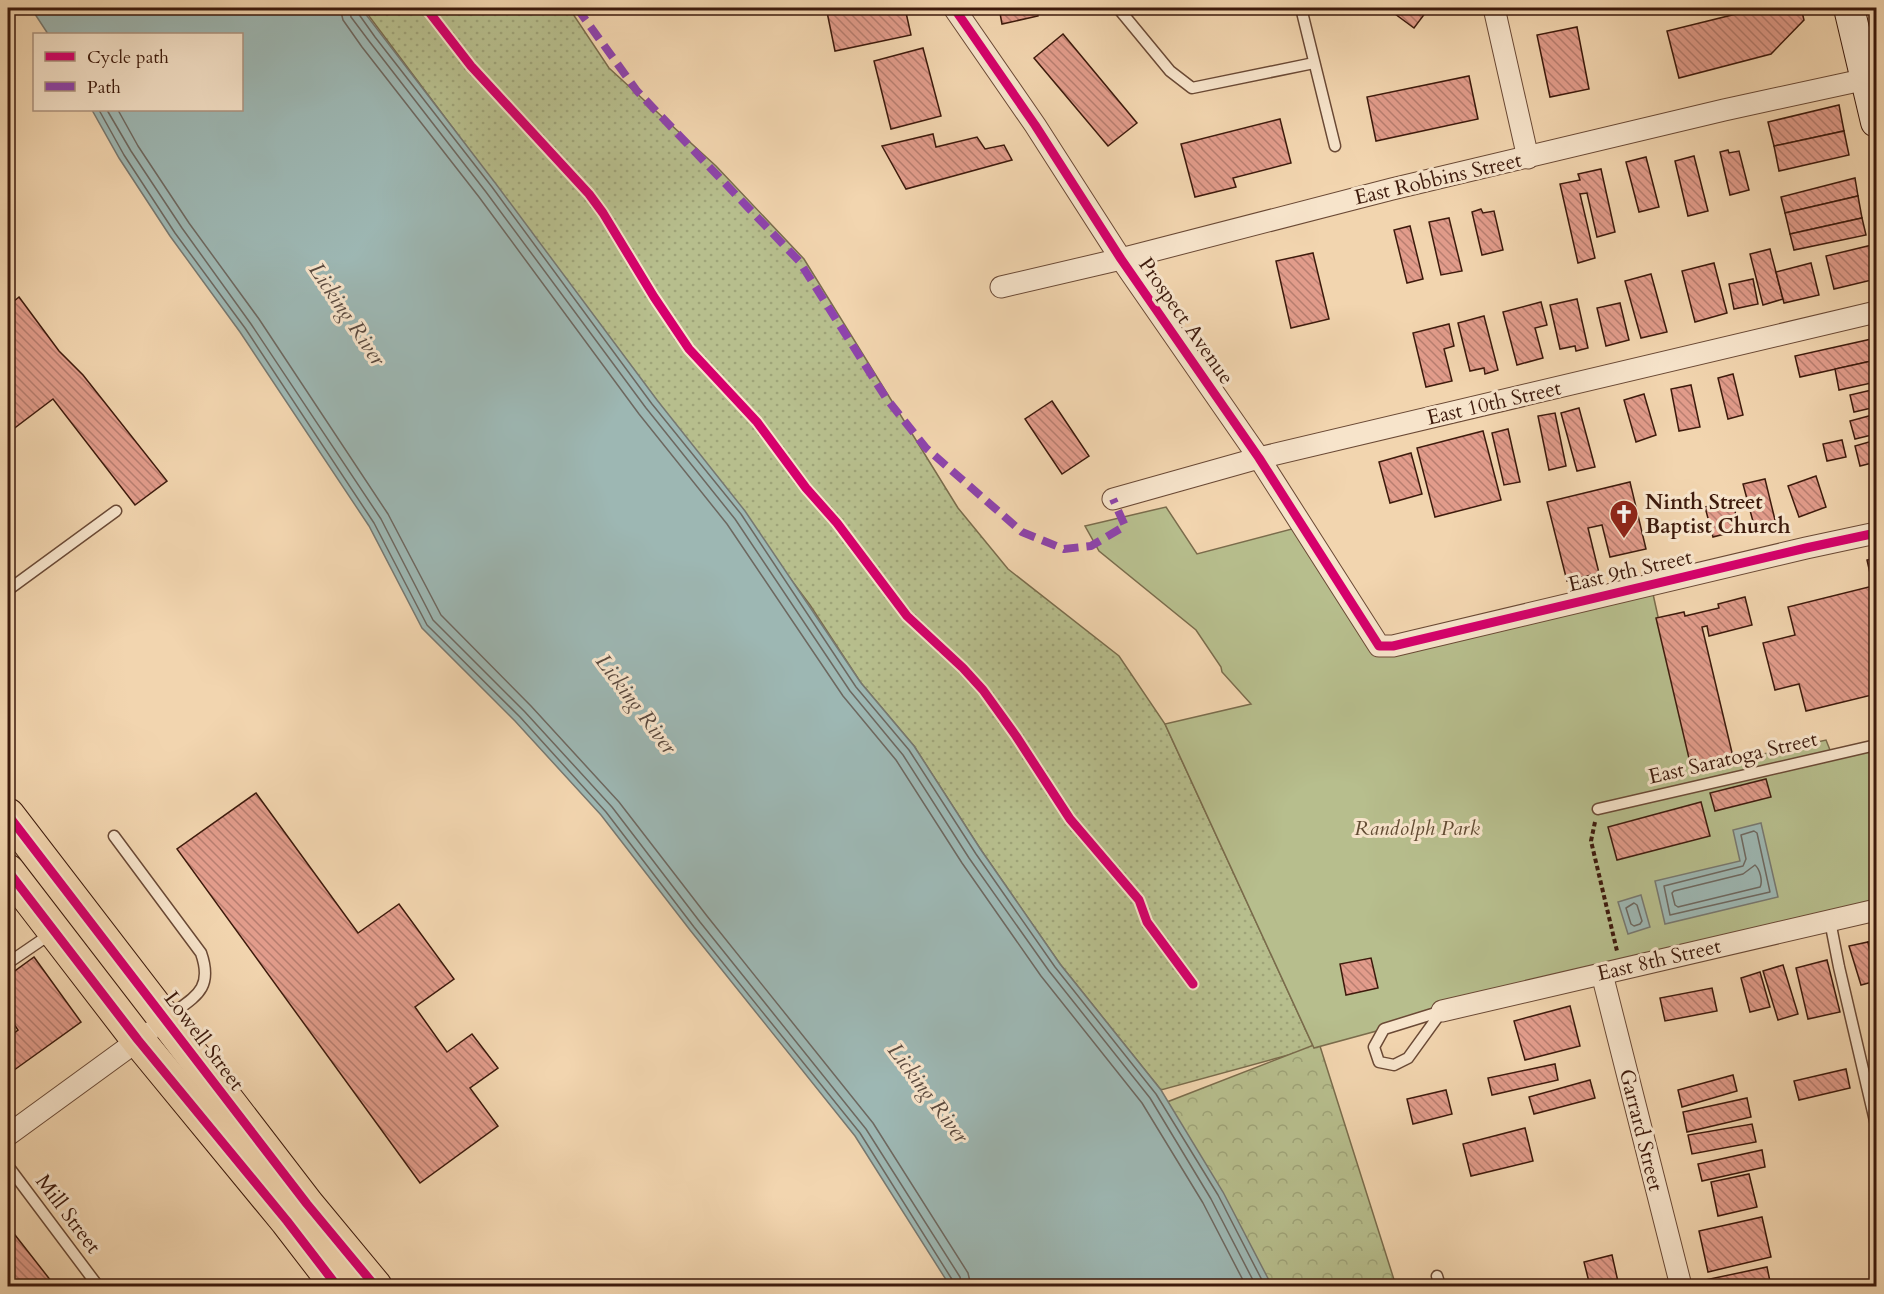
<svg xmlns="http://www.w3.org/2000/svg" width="1884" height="1294" font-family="Cardo,serif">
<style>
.grass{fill:url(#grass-dots);stroke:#7a6c4c;stroke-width:1.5}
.forest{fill:url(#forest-crowns);stroke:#7a6c4c;stroke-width:1.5}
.green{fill:#b7be8d;stroke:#7a6c4c;stroke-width:1.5}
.water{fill:#9db7b3;stroke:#777870;stroke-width:1.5}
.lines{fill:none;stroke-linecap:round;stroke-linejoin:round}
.shore{stroke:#6d6860;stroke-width:1.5}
.building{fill:url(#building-back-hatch);stroke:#3d1a0c;stroke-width:1.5}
.service-casing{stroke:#6a4935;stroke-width:13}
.minor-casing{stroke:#6a4935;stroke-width:23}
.secondary-casing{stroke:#3d1a0c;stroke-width:32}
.primary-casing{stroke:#3d1a0c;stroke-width:35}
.path{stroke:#3d1a0c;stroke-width:4;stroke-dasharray:4.5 3;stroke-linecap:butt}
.service{stroke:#f7e4cb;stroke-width:10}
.minor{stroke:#f7e4cb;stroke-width:21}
.secondary{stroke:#f7e4cb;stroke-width:30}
.primary{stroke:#f2d5af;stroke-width:33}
.quiet{stroke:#8e44ad;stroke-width:8;stroke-dasharray:15 8;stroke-linecap:butt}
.cycleway-casing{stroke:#f7e4cb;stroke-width:13}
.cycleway{stroke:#d6006c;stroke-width:9}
.labels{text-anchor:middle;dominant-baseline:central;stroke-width:6;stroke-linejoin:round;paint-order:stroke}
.street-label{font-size:21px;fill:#3d1a0c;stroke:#f7e4cb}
.poi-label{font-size:21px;font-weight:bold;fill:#3d1a0c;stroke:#f7e4cb;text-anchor:start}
.park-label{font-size:21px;font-style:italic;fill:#624b33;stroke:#f7e4cb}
.water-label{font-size:22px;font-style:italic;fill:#5a493e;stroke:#f7e4cb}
</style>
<defs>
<pattern id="grass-dots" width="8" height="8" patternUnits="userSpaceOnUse" patternTransform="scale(1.5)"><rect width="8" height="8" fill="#b7be8d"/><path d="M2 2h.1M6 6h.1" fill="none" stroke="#9ea378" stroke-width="1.8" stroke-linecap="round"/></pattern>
<pattern id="forest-crowns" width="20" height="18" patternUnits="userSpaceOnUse" patternTransform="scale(1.5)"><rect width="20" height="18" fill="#b7be8d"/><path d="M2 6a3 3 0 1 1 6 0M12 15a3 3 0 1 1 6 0" fill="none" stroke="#9ea378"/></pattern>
<pattern id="building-back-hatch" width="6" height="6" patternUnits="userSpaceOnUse" patternTransform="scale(1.5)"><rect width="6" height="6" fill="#e29c8b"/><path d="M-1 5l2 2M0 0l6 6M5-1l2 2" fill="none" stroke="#b87e70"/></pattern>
</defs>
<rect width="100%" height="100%" fill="#f2d5af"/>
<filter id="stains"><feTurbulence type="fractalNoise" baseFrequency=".00333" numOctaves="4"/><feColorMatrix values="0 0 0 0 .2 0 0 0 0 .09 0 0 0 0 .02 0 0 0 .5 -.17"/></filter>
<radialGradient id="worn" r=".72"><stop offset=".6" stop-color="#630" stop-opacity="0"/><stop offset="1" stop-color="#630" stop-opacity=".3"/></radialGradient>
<polygon class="grass" points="363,8 569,8 609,68 716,166 804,259 958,508 1008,569 1119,656 1165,724 1314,1048 1161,1090 1060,964 981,850 914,746 861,683 810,605"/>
<polygon class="forest" points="1319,1043 1396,1286 1270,1286 1167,1102"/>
<polygon class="green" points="1166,507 1197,554 1303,526 1379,646 1651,585 1692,770 1826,740 1832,755 1876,745 1876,910 1384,1029 1314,1048 1165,724 1251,704 1222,672 1221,667 1196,630 1099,551 1085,526"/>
<g class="water">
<polygon points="31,8 361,8 496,184 657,400 745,511 861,683 914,746 981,850 1060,964 1161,1090 1223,1192 1272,1286 950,1286 855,1136 690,930 601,815 515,721 422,628 369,526 240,332 170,236 119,158 92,110 242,110 242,34 48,34"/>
<polygon points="1761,823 1778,897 1665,924 1655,881 1740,861 1733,830"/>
<polygon points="1641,895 1650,927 1628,934 1618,902"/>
</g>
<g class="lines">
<g class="shore">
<polyline points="340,8 343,20 362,47 479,197 639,414 727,524 843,696 896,760 962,863 1041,976 1142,1103 1203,1203 1246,1286"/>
<polyline points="349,8 351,17 369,41 486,192 646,408 735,519 850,691 903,755 969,858 1049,971 1150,1098 1211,1199 1256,1286"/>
<polyline points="356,8 358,13 375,37 492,187 652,404 741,514 856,687 909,750 976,854 1055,967 1156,1094 1218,1195 1265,1286"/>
<polyline points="99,110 124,155 175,233 245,328 374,523 427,625 520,717 606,812 694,927 860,1133 953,1281 954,1286"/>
<polyline points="107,110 131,151 182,228 251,324 381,519 433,620 525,712 612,807 700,922 866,1129 960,1277 962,1286"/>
<polyline points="118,110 138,146 189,223 259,319 388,514 441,615 531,706 619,802 707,916 873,1123 968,1273 971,1286"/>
<polygon points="1754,831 1757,833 1770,892 1670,915 1664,886 1743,866 1746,859 1741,835"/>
<path d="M 1755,865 C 1760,869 1763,882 1760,887 L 1678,907 L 1675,905 L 1672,893 L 1674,891 L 1743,874 Z"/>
<polygon points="1634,903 1637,905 1642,921 1640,924 1634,926 1631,924 1626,908"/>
</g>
</g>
<g class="building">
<polygon points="847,8 905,8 911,35 835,51 827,12"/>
<polygon points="999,8 1037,8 1038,16 1002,24"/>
<polygon points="1387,8 1429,8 1414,28"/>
<polygon points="1743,8 1801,8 1804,20 1771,54 1679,78 1667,31 1740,13"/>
<polygon points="1577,27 1589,89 1550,97 1537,35"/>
<polygon points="1063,34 1137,123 1108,146 1034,58"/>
<polygon points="923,48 941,116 891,129 874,61"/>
<polygon points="1469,76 1478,119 1376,141 1367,97"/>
<polygon points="1839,105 1844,131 1774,146 1768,122"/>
<polygon points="1280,119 1291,163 1233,178 1236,187 1195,197 1181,144"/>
<polygon points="1844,131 1849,155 1779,171 1774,146"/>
<polygon points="933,134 936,147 977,137 985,149 1004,145 1012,160 906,189 882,146"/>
<polygon points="1728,150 1729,153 1739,151 1749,190 1730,195 1720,152"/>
<polygon points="1694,156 1708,211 1688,216 1675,161"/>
<polygon points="1646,157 1659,207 1639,212 1626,162"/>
<polygon points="1601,169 1615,232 1597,237 1587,193 1580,194 1595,258 1578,263 1560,184 1580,180 1578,174"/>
<polygon points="1855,178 1858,196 1785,213 1781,197"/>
<polygon points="1858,196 1862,218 1790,234 1785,213"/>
<polygon points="1481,209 1483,213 1494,211 1503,250 1482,255 1472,212"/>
<polygon points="1449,218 1462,271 1441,275 1429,222"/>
<polygon points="1862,218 1866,235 1794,250 1790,234"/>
<polygon points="1410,226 1423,279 1407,283 1394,230"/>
<polygon points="1872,245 1876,265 1876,279 1834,289 1826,256"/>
<polygon points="1770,249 1783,299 1763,305 1750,254"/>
<polygon points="1313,253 1329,319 1291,328 1276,261"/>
<polygon points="1714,263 1727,313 1695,322 1682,271"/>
<polygon points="1811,263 1819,295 1784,303 1776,272"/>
<polygon points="1651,274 1667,332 1641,338 1625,281"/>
<polygon points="1753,279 1758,304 1734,309 1729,284"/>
<polygon points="19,297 59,351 83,375 167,481 135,505 53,399 8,433 8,306"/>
<polygon points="1577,299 1588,348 1576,351 1575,346 1560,349 1550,305"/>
<polygon points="1541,302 1547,325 1535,328 1543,358 1517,365 1503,312"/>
<polygon points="1620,303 1629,340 1606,346 1597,308"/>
<polygon points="1484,316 1498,370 1485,374 1484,368 1470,371 1458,323"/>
<polygon points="1449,324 1454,346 1444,349 1452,381 1426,387 1413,333"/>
<polygon points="1876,338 1876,360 1800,377 1795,356"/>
<polygon points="1876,360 1876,382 1839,390 1835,369"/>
<polygon points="1733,374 1743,415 1728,419 1718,378"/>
<polygon points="1691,385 1700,427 1679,431 1671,389"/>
<polygon points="1876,389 1876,407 1854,412 1850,395"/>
<polygon points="1644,394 1656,435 1636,442 1624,400"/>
<polygon points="1052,401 1089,456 1062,474 1025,419"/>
<polygon points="1579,408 1595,467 1577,471 1561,413"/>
<polygon points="1555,413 1566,466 1549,470 1538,416"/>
<polygon points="1876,414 1876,434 1855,439 1850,421"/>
<polygon points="1508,429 1520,482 1504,485 1492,433"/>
<polygon points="1483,431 1501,500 1435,517 1417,448"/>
<polygon points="1842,440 1846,457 1827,461 1823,444"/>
<polygon points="1876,440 1876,462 1860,466 1855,446"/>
<polygon points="1411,453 1422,494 1390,503 1379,462"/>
<polygon points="1816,476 1826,507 1799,517 1788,486"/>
<polygon points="1765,479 1776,524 1755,529 1743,484"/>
<polygon points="1630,482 1646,549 1610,557 1602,525 1588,528 1599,573 1567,581 1547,502"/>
<polygon points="1732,500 1740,530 1713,537 1705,507"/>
<polygon points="1876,558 1876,694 1806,711 1799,684 1775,690 1763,643 1795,635 1788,607 1873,586 1867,560"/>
<polygon points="1745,597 1752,625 1709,636 1707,626 1702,627 1734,761 1692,771 1656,618 1684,612 1685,616 1719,608 1718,604"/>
<polygon points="1766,779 1771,797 1715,811 1710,793"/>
<polygon points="256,793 358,933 399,904 454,979 415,1007 447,1052 472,1034 498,1068 470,1088 498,1126 420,1183 177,849"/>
<polygon points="1701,802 1710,836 1617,860 1608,827"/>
<polygon points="1876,940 1876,974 1868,942"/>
<polygon points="1868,942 1876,981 1861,985 1849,946"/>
<polygon points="34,957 81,1022 10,1073 8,1069 8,1038 18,1030 8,1015 8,976"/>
<polygon points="1371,958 1378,988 1346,995 1340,964"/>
<polygon points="1827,960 1840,1012 1808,1019 1796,968"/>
<polygon points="1783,965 1798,1014 1778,1020 1763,971"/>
<polygon points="1760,972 1770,1007 1750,1012 1741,978"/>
<polygon points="1712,988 1717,1011 1665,1021 1660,998"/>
<polygon points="1570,1006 1580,1046 1525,1060 1514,1021"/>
<polygon points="1555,1064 1558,1080 1492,1095 1488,1078"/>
<polygon points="1846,1069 1850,1088 1799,1100 1794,1081"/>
<polygon points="1733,1075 1737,1091 1682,1107 1678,1090"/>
<polygon points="1590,1080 1595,1098 1534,1114 1529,1097"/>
<polygon points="1446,1090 1452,1114 1413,1124 1407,1099"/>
<polygon points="1747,1098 1751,1117 1687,1132 1683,1112"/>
<polygon points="1752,1124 1756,1142 1692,1154 1688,1135"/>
<polygon points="1525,1128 1533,1161 1471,1176 1463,1144"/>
<polygon points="1762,1150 1765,1167 1702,1181 1698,1164"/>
<polygon points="1749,1174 1757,1207 1718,1216 1711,1182"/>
<polygon points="1762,1217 1771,1257 1708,1272 1699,1231"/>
<polygon points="8,1226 55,1286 8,1286"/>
<polygon points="1876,1252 1876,1286 1859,1286 1876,1282 1870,1254"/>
<polygon points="1612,1255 1619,1286 1590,1286 1584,1262"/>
<polygon points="1767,1267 1771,1286 1707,1286 1705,1280"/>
<polygon points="1851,1281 1852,1286 1828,1286"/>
</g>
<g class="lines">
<g class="service-casing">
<g id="service">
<polyline points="1118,8 1170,71 1192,88 1314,63"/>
<polyline points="1301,8 1335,146"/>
<polyline points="8,590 116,511"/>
<polyline points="1598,809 1876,745"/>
<path d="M 114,836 L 201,953 C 214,990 194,997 168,1017"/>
<polyline points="1830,921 1839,967 1876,1125"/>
<polyline points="8,963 52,933"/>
<polygon points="1442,1011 1408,1058 1394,1065 1379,1062 1374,1047 1384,1029"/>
<polyline points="8,1166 98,1286"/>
<polyline points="1437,1276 1440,1286"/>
</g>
</g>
<g class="minor-casing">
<g id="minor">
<polyline points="954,8 1035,125 1121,259 1259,458 1379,646 1393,646 1806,548 1876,533"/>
<polyline points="1494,8 1528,158"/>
<polyline points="1001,287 1121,259 1392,189 1724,110 1876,77"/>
<polyline points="1113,499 1259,458 1876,312"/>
<polyline points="1602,974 1681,1286"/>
<polyline points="1442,1011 1876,910"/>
<polyline points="8,1135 148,1033"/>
</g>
</g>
<g class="secondary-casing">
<polyline id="secondary" points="1849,8 1876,122"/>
</g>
<g class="primary-casing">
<g id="primary">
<polyline points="8,815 307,1204 375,1286"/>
<polyline points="8,871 138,1040 287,1221 337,1286"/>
</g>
</g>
<polyline class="path" points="1595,822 1591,841 1617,951"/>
<use href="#service" class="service"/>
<use href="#minor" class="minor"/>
<use href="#secondary" class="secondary"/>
<use href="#primary" class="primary"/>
<polyline class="quiet" points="577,8 637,91 799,261 886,398 926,448 1022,532 1064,549 1091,546 1125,526 1113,499"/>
<g class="cycleway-casing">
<g id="cycleway">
<polyline points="426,8 471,66 589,194 603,213 654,297 689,349 757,422 806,488 837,523 907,616 963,668 983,690 1016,736 1070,819 1139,900 1147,922 1193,984"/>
<polyline points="954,8 1035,125 1121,259 1259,458 1379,646 1393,646 1806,548 1876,533"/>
<polyline points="8,815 307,1204 375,1286"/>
<polyline points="8,871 138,1040 287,1221 337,1286"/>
</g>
</g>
<use href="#cycleway" class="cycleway"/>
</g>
<defs>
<g id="church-pin" transform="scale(1.5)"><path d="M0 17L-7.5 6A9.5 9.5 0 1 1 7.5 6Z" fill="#8f2418" stroke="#f7e4cb"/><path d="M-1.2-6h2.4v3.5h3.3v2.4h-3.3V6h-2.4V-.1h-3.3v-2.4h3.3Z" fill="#fff"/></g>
</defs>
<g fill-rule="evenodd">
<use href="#church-pin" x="1624" y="514"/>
</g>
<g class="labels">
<g class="street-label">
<text transform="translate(1438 179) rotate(-13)">East Robbins Street</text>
<text transform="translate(1186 321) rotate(55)">Prospect Avenue</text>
<text transform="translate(1494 403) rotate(-13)">East 10th Street</text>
<text transform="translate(1630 571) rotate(-13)">East 9th Street</text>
<text transform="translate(1733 758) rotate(-13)">East Saratoga Street</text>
<text transform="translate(1659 960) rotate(-13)">East 8th Street</text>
<text transform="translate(204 1041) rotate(53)">Lowell Street</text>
<text transform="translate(1641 1130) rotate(76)">Garrard Street</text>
<text transform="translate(68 1214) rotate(53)">Mill Street</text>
</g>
<g class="poi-label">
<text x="1645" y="502">Ninth Street<tspan x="1645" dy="24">Baptist Church</tspan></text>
</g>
<g class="park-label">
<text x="1417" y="828">Randolph Park</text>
</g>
<g class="water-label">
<text transform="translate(347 314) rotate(56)">Licking River</text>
<text transform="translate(636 704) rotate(53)">Licking River</text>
<text transform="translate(928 1093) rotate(53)">Licking River</text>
</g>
</g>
<rect width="1884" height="1294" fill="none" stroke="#f2d5af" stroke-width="30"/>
<rect x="9" y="9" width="1866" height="1276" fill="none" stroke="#3d1a0c" stroke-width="3"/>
<rect x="15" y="15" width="1854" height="1264" fill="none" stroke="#3d1a0c" stroke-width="1.5"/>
<rect x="33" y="33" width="210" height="78" fill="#f7e4cb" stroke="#ad937f" stroke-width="1.5"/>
<rect x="45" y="52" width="30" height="9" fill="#d6006c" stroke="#ad937f" stroke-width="1.5"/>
<text x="87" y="63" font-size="18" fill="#3d1a0c">Cycle path</text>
<rect x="45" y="82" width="30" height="9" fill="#8e44ad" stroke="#ad937f" stroke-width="1.5"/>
<text x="87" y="93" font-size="18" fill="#3d1a0c">Path</text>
<rect width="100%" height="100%" filter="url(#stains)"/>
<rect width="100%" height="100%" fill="url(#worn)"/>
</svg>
